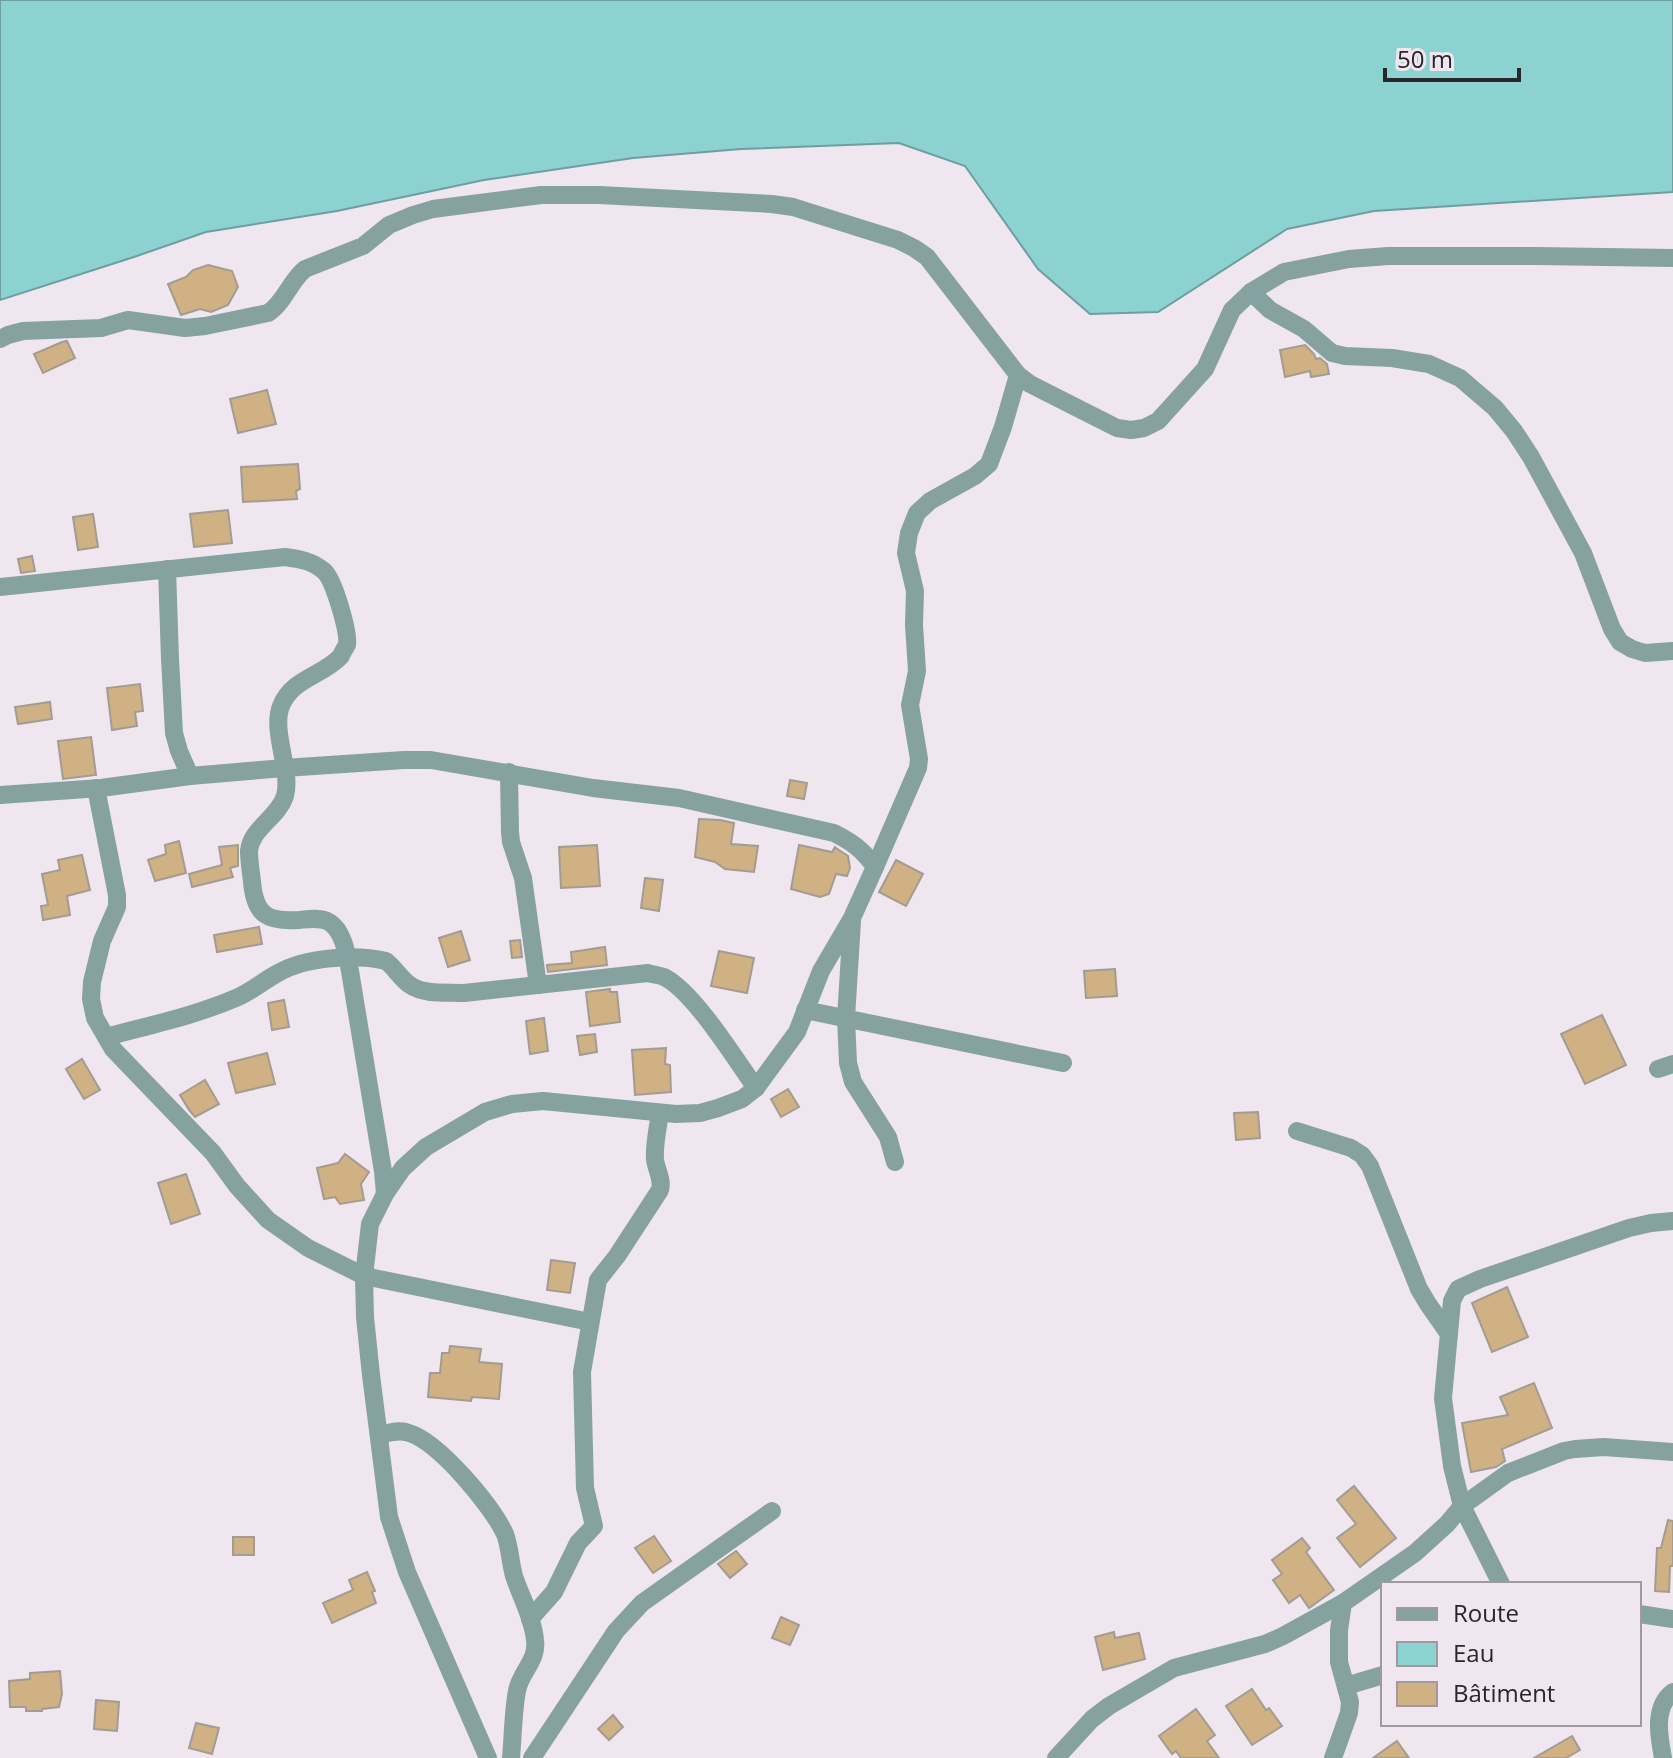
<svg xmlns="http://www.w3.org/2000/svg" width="1673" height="1758" font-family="'Open Sans',sans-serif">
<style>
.water{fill:#8cd2d1;stroke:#6e9e9f;stroke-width:2}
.building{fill:#cfb183;stroke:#a29c92;stroke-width:2}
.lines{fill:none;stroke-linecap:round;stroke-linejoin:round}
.minor{stroke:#85a2a1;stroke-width:18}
</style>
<rect width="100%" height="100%" fill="#f0e6ef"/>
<polygon class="water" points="0,0 1673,0 1673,192 1374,211 1287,229 1158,312 1090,314 1038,269 965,166 899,143 741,149 633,158 484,180 337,211 206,232 134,257 0,300"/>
<g class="building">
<polygon points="208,265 232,271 238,287 228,305 211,312 200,309 181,315 168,284 186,277 193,270"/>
<polygon points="67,341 75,358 43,373 34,354 62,342"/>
<polygon points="1305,345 1314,354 1316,359 1320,358 1327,364 1329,374 1311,377 1310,371 1285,377 1280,350"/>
<polygon points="267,390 276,424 238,433 230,399"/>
<polygon points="298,464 300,489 296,491 297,499 243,502 241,467"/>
<polygon points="228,510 232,543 194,547 190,514"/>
<polygon points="93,514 98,547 78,550 73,517"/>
<polygon points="32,556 35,571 21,573 18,559"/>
<polygon points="140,684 143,711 135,712 137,726 112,730 107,688"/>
<polygon points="50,702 52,719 18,724 15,707"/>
<polygon points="91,737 96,775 63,779 58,741"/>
<polygon points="790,780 807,783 804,799 787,796"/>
<polygon points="699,819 720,820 734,823 731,844 758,846 754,872 725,869 715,862 695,857"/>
<polygon points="179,841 186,873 155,881 148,860 166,854 165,845"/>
<polygon points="238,845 238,866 230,868 233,877 192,887 189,874 222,865 219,847"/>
<polygon points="597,845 600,886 561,888 559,847"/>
<polygon points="799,845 832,852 835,847 836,848 848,856 850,868 847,876 836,874 829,894 820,897 791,889"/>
<polygon points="82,855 90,890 67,896 70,915 43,920 41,906 48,905 42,874 60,870 58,860"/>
<polygon points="896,860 923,874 906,906 879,892"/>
<polygon points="645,878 663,880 659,911 641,908"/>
<polygon points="259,927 262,944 217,952 214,935"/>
<polygon points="461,931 470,960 448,967 439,938"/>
<polygon points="520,940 522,957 512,958 510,941"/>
<polygon points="605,947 607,965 548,972 547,965 572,963 571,952"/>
<polygon points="719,951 754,958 747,993 711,986"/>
<polygon points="1115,969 1117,996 1086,998 1084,971"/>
<polygon points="610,989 610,992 617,992 620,1022 590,1026 586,992"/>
<polygon points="284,1000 289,1027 272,1030 268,1003"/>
<polygon points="1602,1015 1626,1065 1585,1084 1561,1034"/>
<polygon points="544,1018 548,1051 530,1054 526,1021"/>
<polygon points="595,1034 597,1052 580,1055 577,1036"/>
<polygon points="666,1048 665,1064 670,1065 671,1092 635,1095 632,1050"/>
<polygon points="267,1053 275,1084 236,1093 228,1063"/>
<polygon points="82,1059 100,1090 84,1099 66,1069"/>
<polygon points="205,1080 219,1104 195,1117 189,1110 180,1095"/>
<polygon points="788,1089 799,1107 781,1117 771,1099"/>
<polygon points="1258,1112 1260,1138 1236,1140 1234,1113"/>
<polygon points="345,1154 369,1172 361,1184 364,1200 340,1204 335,1197 324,1199 317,1168 338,1163"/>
<polygon points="186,1174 200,1214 171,1224 158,1183"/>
<polygon points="551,1260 575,1263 570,1293 547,1290"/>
<polygon points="1507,1287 1528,1337 1492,1352 1472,1303"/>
<polygon points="450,1346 481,1349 479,1362 502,1364 499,1399 472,1397 471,1401 428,1397 430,1373 440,1373 442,1353 449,1353"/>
<polygon points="1534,1383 1552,1428 1502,1449 1505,1461 1496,1467 1471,1472 1462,1423 1508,1415 1500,1397"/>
<polygon points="1354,1486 1396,1538 1360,1567 1337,1538 1356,1524 1337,1500"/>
<polygon points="1668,1520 1673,1521 1673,1566 1670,1566 1669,1592 1655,1591 1657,1548 1661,1548"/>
<polygon points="654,1536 671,1561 653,1573 635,1548"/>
<rect x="233" y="1537" width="21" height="18"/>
<polygon points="1302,1538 1310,1548 1306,1552 1334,1590 1309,1608 1300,1595 1289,1603 1273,1580 1282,1574 1272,1560"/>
<polygon points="736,1551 747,1564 730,1578 718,1564"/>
<polygon points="367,1572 375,1591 372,1592 376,1603 332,1623 323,1603 353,1590 349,1580"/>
<polygon points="781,1617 799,1625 790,1645 772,1638"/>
<polygon points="1114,1632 1115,1638 1139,1633 1145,1659 1103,1670 1095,1637"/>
<polygon points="60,1671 62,1694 59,1707 42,1709 42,1711 26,1711 26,1707 10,1707 9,1681 30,1679 30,1673"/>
<polygon points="1252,1689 1266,1710 1269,1708 1282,1726 1252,1745 1226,1706"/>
<polygon points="96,1700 119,1702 117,1731 94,1729"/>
<polygon points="1196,1709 1215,1735 1207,1741 1219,1758 1181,1758 1176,1751 1172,1754 1159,1736"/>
<polygon points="613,1715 623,1727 609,1740 598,1729"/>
<polygon points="196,1723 219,1728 212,1754 189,1748"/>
<polygon points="1572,1736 1580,1750 1566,1758 1534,1758"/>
<polygon points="1397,1741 1409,1758 1373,1758"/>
</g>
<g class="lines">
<g class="minor">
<polyline points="1251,292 1270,310 1304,329 1332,353 1345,356 1392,358 1429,364 1460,378 1495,408 1514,431 1531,457 1583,553 1612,629 1620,642 1632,649 1645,653 1673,651"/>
<path d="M 0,339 L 8,335 L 23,331 L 101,328 L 128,320 L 185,328 L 205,326 L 268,313 C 284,303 290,281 305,269 L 363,246 L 389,225 L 413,215 L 433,209 L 541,195 L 599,195 L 772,204 L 793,207 L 898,240 L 914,248 L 927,257 L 1018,375 L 1030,384 L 1117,428 L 1131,430 L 1144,428 L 1158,421 L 1205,369 L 1232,310 L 1251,292 L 1284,272 L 1349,259 L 1388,256 L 1536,256 L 1673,258"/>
<polyline points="167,569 170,659 174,733 179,751 190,776"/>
<path d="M 0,587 L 285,557 C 300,559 312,561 324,571 C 334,580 349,632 347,645 C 346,646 341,655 341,656 C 323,676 292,678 281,706 C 271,731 292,771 285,796 C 278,818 251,828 249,851 C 249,861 251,872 252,882 C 255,915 267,922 299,920 C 309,919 320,917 329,922 C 344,931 347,956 350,971 L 383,1171 L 385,1194"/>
<polyline points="509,772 510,832 511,842 523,878 538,985"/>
<polyline points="96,788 117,895 117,907 102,941 92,982 91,999 95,1018 113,1049 213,1153 237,1186 268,1220 308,1248 364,1276 590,1322"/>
<path d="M 0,795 L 101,788 L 190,776 L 284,768 L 404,760 L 431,760 L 593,788 L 679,798 L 834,833 C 852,842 863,850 875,867 L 852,918 L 821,971 L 797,1032 L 756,1088 L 742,1099 L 718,1108 L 700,1113 L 676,1114 L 543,1101 L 512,1104 L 485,1112 L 426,1147 L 403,1168 L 385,1194 L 370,1224 L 364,1276 L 365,1317 L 371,1375 L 389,1517 L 407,1572 L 488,1758"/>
<polyline points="875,867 918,768 919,759 910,705 917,671 914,625 915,591 906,553 909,533 917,513 930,501 975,476 989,464 1003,427 1018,375"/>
<polyline points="852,921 846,1018 848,1063 853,1082 888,1137 895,1162"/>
<polyline points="805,1010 1063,1063"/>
<path d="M 106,1037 C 150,1025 194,1016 236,998 C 251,992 263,981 278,973 C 306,957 355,954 386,961 C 395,968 401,979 410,985 C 424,995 447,992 464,993 L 648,973 C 654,975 661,975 666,978 C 696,995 735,1059 756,1088"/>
<polyline points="1658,1069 1673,1064"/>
<polyline points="1297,1131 1351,1148 1362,1155 1370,1166 1419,1289 1428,1304 1449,1334"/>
<path d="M 379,1435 C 388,1433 399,1429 409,1433 C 439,1442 492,1506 505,1534 C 510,1547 510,1562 514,1576 C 521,1597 533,1618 535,1640 C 538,1661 520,1672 517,1691 C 513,1712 513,1736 511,1758"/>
<polyline points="1501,1584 1462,1506 1452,1466 1443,1398 1452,1301 1458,1289 1480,1279 1629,1228 1651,1223 1673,1221"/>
<polyline points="1639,1614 1673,1619"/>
<path d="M 530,1619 L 554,1592 L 578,1543 L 594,1526 L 585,1488 L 582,1372 L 598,1280 L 617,1256 L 660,1190 C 663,1179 656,1170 655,1159 C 654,1144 658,1127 660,1113"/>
<polyline points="1346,1686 1383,1675"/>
<polyline points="532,1758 616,1631 642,1603 772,1511"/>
<polyline points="1056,1758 1092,1719 1109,1706 1174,1668 1265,1644 1283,1636 1343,1603 1415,1553 1447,1524 1462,1506 1508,1473 1564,1451 1575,1449 1604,1447 1673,1452"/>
<polyline points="1333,1758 1349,1713 1350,1702 1339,1662 1339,1630 1343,1603"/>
<path d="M 1663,1758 C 1659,1737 1653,1707 1673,1692"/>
</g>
</g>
<rect x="1381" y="1582" width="260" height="144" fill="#f0e6ef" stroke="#a099a0" stroke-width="2"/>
<rect x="1397" y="1608" width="40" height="12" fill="#85a2a1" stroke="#a099a0" stroke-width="2"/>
<text x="1453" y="1622" font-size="24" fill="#292629">Route</text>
<rect x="1397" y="1642" width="40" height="24" fill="#8cd2d1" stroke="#a099a0" stroke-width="2"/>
<text x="1453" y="1662" font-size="24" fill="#292629">Eau</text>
<rect x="1397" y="1682" width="40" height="24" fill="#cfb183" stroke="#a099a0" stroke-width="2"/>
<text x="1453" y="1702" font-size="24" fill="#292629">Bâtiment</text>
<path d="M1385 68v12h134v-12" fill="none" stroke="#292629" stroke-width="4"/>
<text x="1397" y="68" font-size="24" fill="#292629" stroke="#f0e6ef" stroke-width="6" paint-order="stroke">50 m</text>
</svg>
